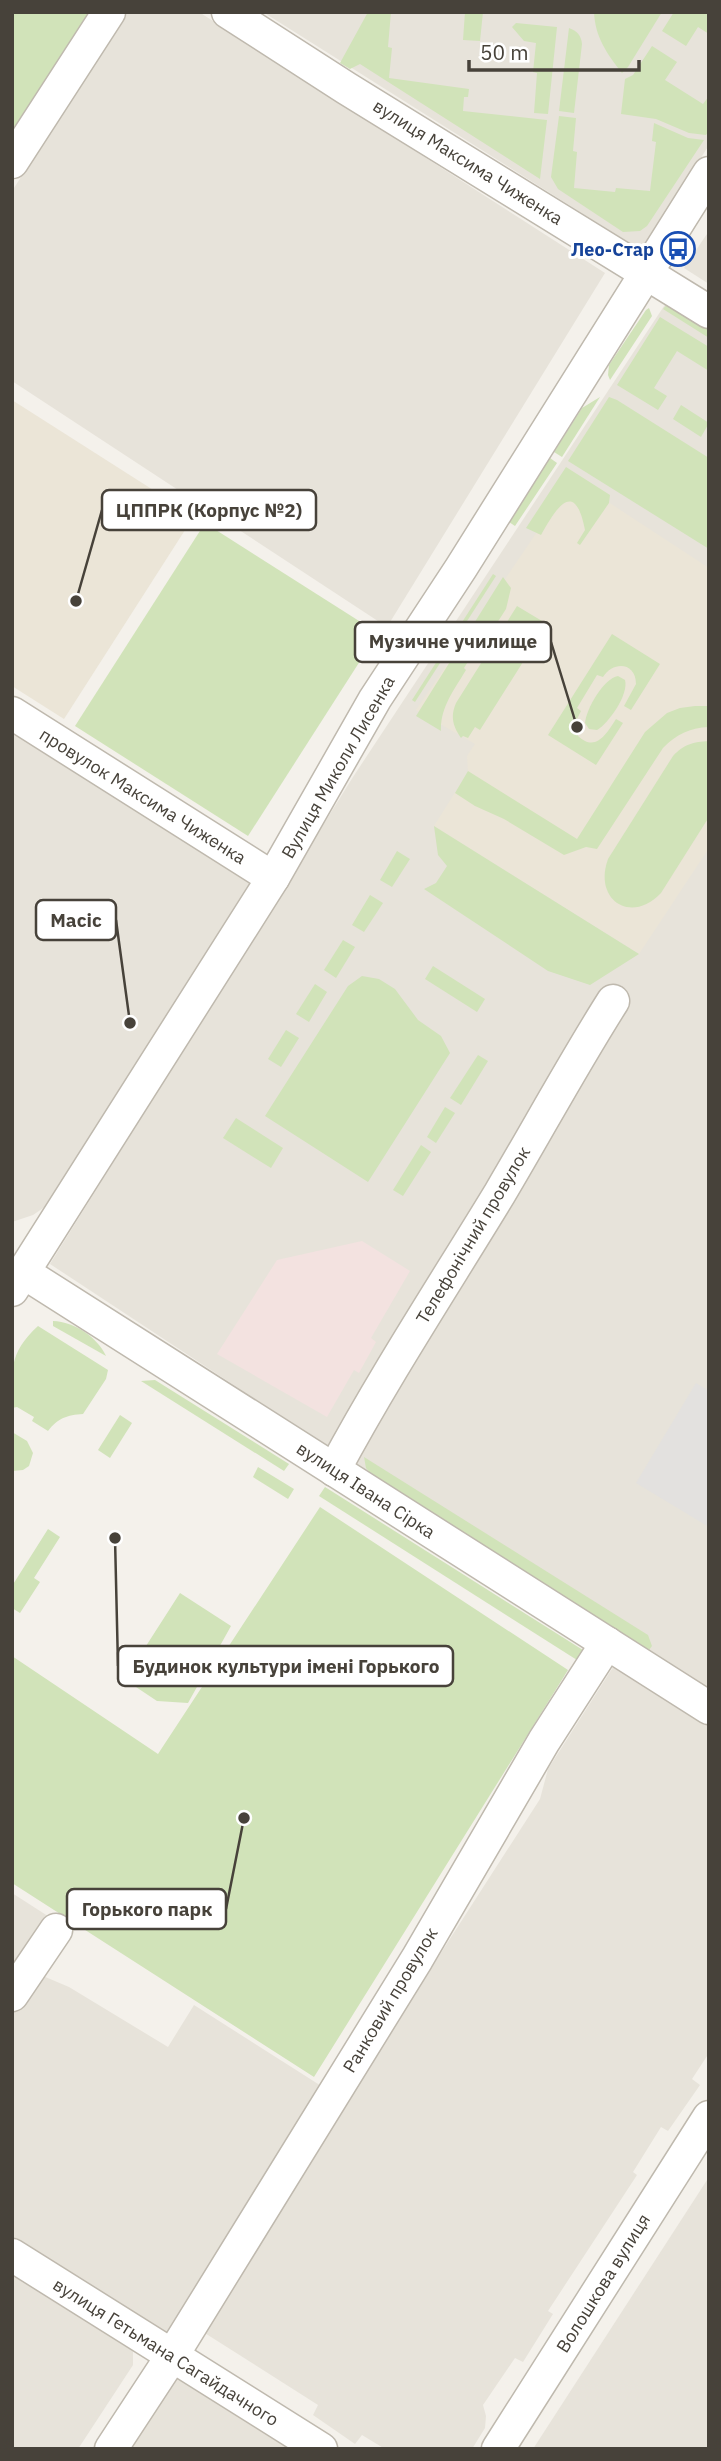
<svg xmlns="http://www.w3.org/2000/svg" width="721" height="2461" font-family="'IBM Plex Sans',sans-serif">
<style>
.residential{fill:#e7e3da}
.education{fill:#ebe5d7}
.medical{fill:#f3e2e0}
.green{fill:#d1e3b9}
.parking{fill:#e3e1df}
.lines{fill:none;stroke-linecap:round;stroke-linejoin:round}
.minor-casing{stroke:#bfb9ae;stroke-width:35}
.minor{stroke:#fff;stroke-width:32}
.labels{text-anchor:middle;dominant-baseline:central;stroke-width:6;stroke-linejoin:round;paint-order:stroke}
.street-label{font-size:18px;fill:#47423a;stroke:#fff}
.transit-label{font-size:18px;font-weight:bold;fill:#164399;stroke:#fff;text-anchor:end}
.leader{fill:none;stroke:#47423a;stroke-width:2.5}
.callout-dot{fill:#47423a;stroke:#fff;stroke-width:2.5}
.callout{fill:#fff;stroke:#47423a;stroke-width:2.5}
.callout-label{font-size:19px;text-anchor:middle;font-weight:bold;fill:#47423a}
</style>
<rect width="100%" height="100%" fill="#f4f1eb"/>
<g class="residential">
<polygon points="128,12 199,12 605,273 387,627 12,381 12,191"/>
<polygon points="263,12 709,12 709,145 642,251"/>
<polygon points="709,231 709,284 684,268"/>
<polygon points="670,297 709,322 709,1698 50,1264 353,777"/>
<polygon points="12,729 255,883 52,1202 33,1215 12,1222"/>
<polygon points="617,1661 709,1720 709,2053 692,2079 700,2085 668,2131 661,2127 633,2172 637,2175 548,2311 553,2314 523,2362 515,2358 483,2405 486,2416 485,2428 472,2449 385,2449 362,2435 355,2444 313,2415 318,2405 200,2330 330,2131 336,2116 540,1799 548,1769"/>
<polygon points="12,1893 54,1920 12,1984"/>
<polygon points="43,1976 69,1987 168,2047 194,2005 326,2089 169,2336 12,2243 12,2006"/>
<polygon points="709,2177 709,2449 533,2449"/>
<polygon points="12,2274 133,2351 133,2365 78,2449 12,2449"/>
<polygon points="167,2367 299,2449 116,2449"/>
</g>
<g class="education">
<polygon points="12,400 194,516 64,719 12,686"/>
<polygon points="573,479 709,568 709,848 639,954 434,826 468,772 467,756 475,744 416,710"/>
</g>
<polygon class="medical" points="362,1241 410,1271 371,1338 376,1342 359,1373 354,1370 327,1417 217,1354 277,1260"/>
<g class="green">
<polygon points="12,12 89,12 12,131"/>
<polygon points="368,12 391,12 388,47 392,48 389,78 469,89 468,97 464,97 463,111 547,120 540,179 360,64 350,69 340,63"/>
<polygon points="465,12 483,12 480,41 463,40"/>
<path d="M 594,12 L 662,12 L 628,67 L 622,73 C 607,54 595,37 594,12 Z"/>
<polygon points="674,12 709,12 709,34 698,27 686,46 662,31"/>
<polygon points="516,23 557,27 548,114 534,113 537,73 533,72 536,43 524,41 512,27"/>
<path d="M 569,28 C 577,31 581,35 582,44 L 574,113 L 559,111 Z"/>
<polygon points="652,46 677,62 665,80 703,104 709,96 709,131 706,135 689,133 656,119 621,114 625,79 633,75"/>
<polygon points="559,116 576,118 573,151 577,152 574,188 615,192 616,188 650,191 656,142 652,141 654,123 688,138 704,140 647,226 640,231 623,232 558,189 551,177"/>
<polygon points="669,302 709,326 709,338 663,309"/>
<polygon points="649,308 652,316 610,380 608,375 609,365 646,310"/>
<polygon points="660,317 709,347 709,371 677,351 654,388 667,396 658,410 617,385"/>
<polygon points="600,397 562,457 554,452 582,408"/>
<polygon points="609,397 617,400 709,458 709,549 568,461"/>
<polygon points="681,405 709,423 701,437 673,419"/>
<polygon points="550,458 557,463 515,526 509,522"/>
<path d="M 566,467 L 610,495 L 609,503 L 580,545 L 577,543 L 585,530 C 575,478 556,508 541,535 L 526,528 Z"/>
<polygon points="205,523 378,633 248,836 75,726"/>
<polygon points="493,574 496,576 415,702 412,700"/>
<path d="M 503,577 L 511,588 L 506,609 L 479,651 L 476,649 L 464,668 L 466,670 C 454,690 440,708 441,731 L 416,716 Z"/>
<path d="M 517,606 L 547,624 L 480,730 L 475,727 L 468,738 L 463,736 L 461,738 C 453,726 450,717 456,703 Z"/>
<path d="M 612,634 L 660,664 L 631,710 L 624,706 L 636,684 C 636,662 613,661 603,677 L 597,675 L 577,708 L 581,711 L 575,723 L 578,736 C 596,753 607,733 616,719 L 623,723 L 596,765 L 548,735 Z"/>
<path d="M 618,676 L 625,680 C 629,694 609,723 597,730 L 589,729 L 585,723 C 586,709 604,678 618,676 Z"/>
<path d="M 695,706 L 709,706 L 709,727 C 689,728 677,734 663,748 L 597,849 L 586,847 L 564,855 L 504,819 L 475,806 L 455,793 L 468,771 L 577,839 L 645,732 L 667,713 L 680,708 Z"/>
<path d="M 709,741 L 709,817 L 661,893 C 631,925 593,900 608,859 L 673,756 C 684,744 693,742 709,741 Z"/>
<polygon points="434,826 639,954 590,985 548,971 424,889 436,883 447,866 438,855"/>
<polygon points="397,851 410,859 392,887 380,880"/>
<polygon points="370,895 383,903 364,932 352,925"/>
<polygon points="343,940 355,947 336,978 324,970"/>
<polygon points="433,966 485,999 477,1012 425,979"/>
<polygon points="362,976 379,979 395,989 418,1020 441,1036 450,1053 368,1182 265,1116 348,986"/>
<polygon points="315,984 327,992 309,1022 296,1014"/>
<polygon points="286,1030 299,1038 281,1067 268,1059"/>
<polygon points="478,1055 488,1061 461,1105 450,1098"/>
<polygon points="445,1107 455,1113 436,1143 427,1137"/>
<polygon points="236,1118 283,1148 271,1168 223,1138"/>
<polygon points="421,1145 431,1152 403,1196 393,1190"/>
<path d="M 53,1321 C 75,1322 97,1337 106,1356 L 53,1326 Z"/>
<path d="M 38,1326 L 108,1370 L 106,1379 L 83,1414 C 67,1415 58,1418 48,1431 L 32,1421 L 34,1417 L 17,1407 L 12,1408 C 12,1370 8,1354 38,1326 Z"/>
<polygon points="155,1380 289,1464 284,1471 141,1381"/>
<polygon points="120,1415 132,1423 110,1458 98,1450"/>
<polygon points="12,1432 27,1441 33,1453 29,1466 23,1470 12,1471"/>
<polygon points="364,1457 648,1635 652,1646 649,1650 371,1474 366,1468"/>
<polygon points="258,1467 294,1489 288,1499 253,1477"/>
<polygon points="325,1487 594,1657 588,1667 319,1496"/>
<polygon points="320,1507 568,1670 314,2077 12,1883 12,1656 158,1754"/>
<polygon points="48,1529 60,1537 34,1578 40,1582 20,1613 12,1608 12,1586"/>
<polygon points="180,1593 231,1626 188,1703 157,1701 136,1687 155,1653 146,1646"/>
</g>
<polygon class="parking" points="696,1383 709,1391 709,1527 636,1483"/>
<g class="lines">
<g class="minor-casing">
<g id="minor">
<polyline points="228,12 346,88 709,312"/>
<polyline points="12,162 109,12"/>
<polyline points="12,713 273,878"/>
<polyline points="12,1274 23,1272 709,1708"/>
<polyline points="12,1290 273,878 375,699 461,568 709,173"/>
<path d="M 334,1470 C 385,1375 444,1285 500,1193 C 538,1129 573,1064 613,1001"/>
<polyline points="12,1995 56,1930"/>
<polyline points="12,2255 321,2449"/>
<polyline points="111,2449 172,2356 417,1959 544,1741 607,1643"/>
<polyline points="498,2449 709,2117"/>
</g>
</g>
<use href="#minor" class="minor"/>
</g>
<defs>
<g id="bus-ring" transform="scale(1.75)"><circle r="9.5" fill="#fff" stroke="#1a4fb4" stroke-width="1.5"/><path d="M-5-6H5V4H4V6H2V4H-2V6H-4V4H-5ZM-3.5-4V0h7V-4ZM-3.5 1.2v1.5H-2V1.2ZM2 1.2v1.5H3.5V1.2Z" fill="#1a4fb4"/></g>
</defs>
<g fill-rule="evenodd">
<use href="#bus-ring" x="678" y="249"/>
</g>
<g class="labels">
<g class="street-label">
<text transform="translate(468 162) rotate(32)">вулиця Максима Чиженка</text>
<text transform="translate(338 767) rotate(-60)">Вулиця Миколи Лисенка</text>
<text transform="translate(143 796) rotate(32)">провулок Максима Чиженка</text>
<text transform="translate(473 1235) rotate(-59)">Телефонічний провулок</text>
<text transform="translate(366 1490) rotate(33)">вулиця Івана Сірка</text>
<text transform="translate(390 2000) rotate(-59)">Ранковий провулок</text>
<text transform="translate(603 2283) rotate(-58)">Волошкова вулиця</text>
<text transform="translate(166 2352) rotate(32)">вулиця Гетьмана Сагайдачного</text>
</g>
<g class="transit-label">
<text x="654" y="249">Лео-Стар</text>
</g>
</g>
<path class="leader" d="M76 601L102 510M577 727L551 642M130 1023L116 920M115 1538L118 1666M244 1818L226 1909"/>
<g class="callout-dot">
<circle cx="76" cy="601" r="7"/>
<circle cx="577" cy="727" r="7"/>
<circle cx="130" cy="1023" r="7"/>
<circle cx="115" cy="1538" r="7"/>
<circle cx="244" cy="1818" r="7"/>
</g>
<g class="callout">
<rect x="102" y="490" width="214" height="40" rx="7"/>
<rect x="355" y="622" width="196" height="40" rx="7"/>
<rect x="36" y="900" width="80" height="40" rx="7"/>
<rect x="118" y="1646" width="335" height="40" rx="7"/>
<rect x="67" y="1889" width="159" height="40" rx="7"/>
</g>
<g class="callout-label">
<text x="209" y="517">ЦППРК (Корпус №2)</text>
<text x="453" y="648">Музичне училище</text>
<text x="76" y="927">Macic</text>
<text x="286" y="1673">Будинок культури імені Горького</text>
<text x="147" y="1916">Горького парк</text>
</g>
<rect width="721" height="2461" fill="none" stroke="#47423a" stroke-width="28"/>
<path d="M469 60v10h170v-10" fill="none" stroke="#47423a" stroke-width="3.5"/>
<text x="480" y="60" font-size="21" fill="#47423a" stroke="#ffffff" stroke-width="5" paint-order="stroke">50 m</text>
</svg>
